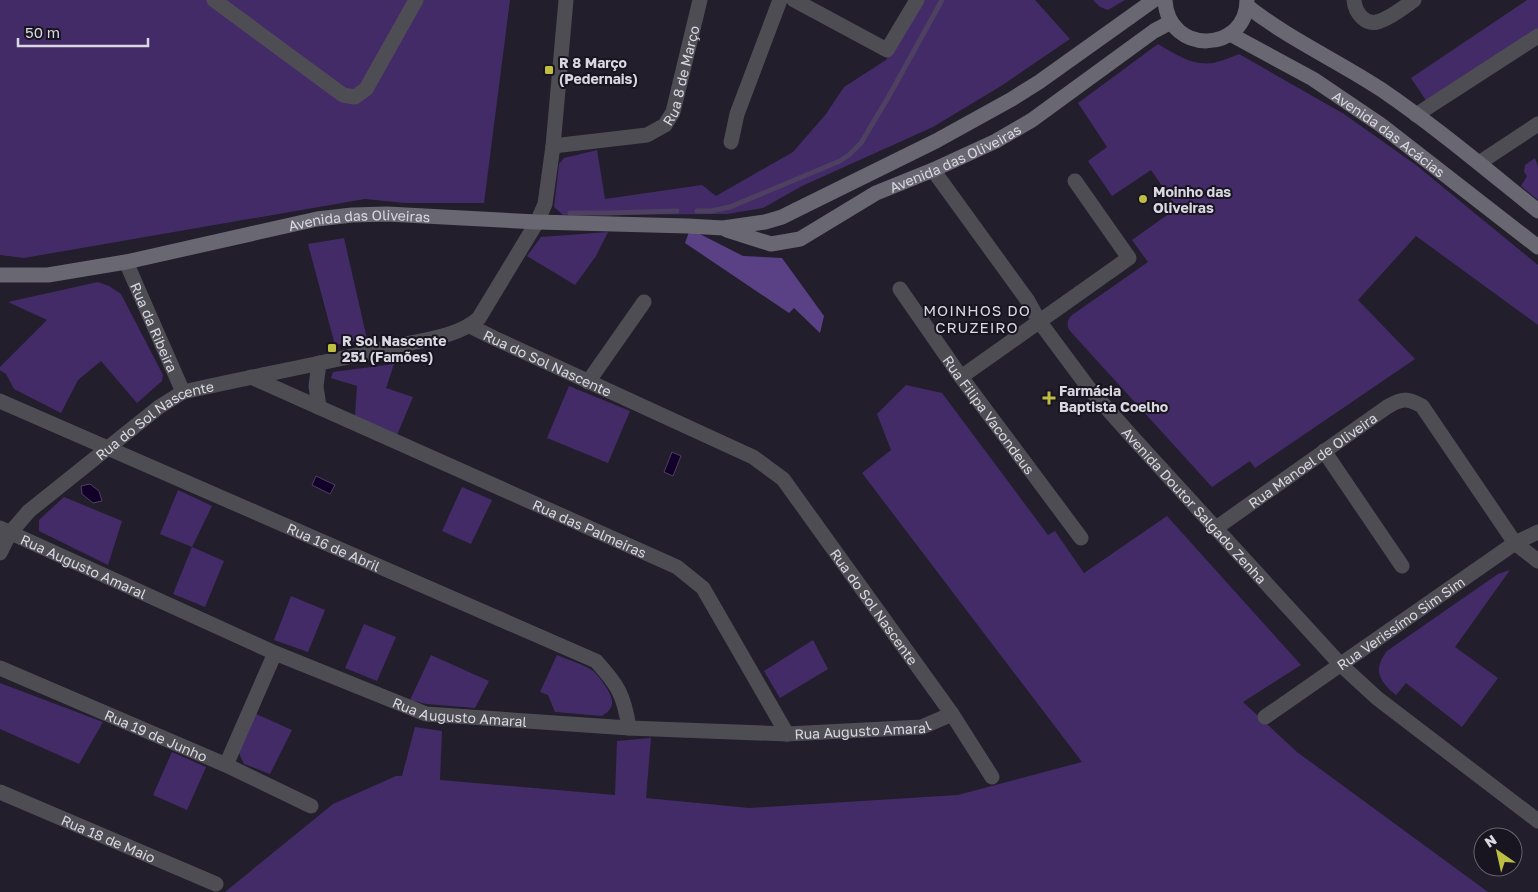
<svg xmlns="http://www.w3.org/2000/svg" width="1538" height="892" font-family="'Golos Text',sans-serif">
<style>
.green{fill:#432b68}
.forest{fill:#5a4185}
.water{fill:#12002b;stroke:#4e4061}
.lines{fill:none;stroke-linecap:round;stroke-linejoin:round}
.stream{stroke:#4e4061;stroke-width:5}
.street{stroke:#4f4d54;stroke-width:15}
.secondary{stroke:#696771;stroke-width:15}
.poi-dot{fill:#bebf42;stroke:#181521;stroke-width:2}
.labels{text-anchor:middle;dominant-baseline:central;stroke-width:4;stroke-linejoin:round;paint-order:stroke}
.poi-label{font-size:14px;font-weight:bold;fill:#d9d7e0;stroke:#181521;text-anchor:start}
.street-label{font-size:14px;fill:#d9d7e0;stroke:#181521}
.neighbourhood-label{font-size:15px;letter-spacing:1px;fill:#d9d7e0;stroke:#181521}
</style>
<rect width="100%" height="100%" fill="#221e2b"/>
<g class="green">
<polygon points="0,0 510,0 484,203 405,203 365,199 24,258 0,255"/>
<polygon points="923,0 1035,0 1070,39 1001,86 933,127 802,186 763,208 727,214 563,215 554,207 559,164 564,158 597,150 605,199 702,185 716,196 793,152 826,114 844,87 886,60"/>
<polygon points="1093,0 1125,0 1108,10 1100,7"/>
<polygon points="1527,0 1538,0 1538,32 1429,105 1411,78"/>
<path d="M 1158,44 C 1175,54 1192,66 1213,63 C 1222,61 1231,57 1239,54 L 1344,114 L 1416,165 L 1538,265 L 1538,325 L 1416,236 L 1358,300 L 1415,359 L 1255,468 L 1250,461 L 1212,487 L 1070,331 C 1066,325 1067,320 1072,315 L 1148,262 L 1132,240 L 1177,208 L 1151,170 L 1112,196 L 1088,161 L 1107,147 L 1078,103 Z"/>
<polygon points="1535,158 1538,167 1538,200 1521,186 1527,176 1524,172 1525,165"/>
<polygon points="608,232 596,256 575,285 527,256 541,237"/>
<polygon points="344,238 367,339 335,345 308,244"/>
<polygon points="98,282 109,286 121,294 163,375 162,381 137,403 101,361 78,380 61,413 14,389 6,374 0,370 0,367 47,320 8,302"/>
<polygon points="394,364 386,388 413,397 397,435 355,416 357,386 331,378 333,372"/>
<polygon points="906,385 942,393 1048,535 1055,531 1084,573 1167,516 1301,665 1243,702 1297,752 1488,892 225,892 333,804 396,776 402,776 415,727 442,731 440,780 615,795 617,741 651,738 646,798 749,808 958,795 1082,762 862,473 891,450 877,414"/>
<polygon points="569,386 630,411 608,463 547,438"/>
<polygon points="462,487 492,500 471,544 442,531"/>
<polygon points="178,490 212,506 192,547 224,561 205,607 173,594 192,547 160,534"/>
<polygon points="64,497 122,521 108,565 39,531 39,520"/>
<path d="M 1510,570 L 1455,647 L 1498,678 L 1462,727 L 1406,683 L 1396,695 C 1380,682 1372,670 1387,651 L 1498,574 Z"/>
<polygon points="291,596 325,610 308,652 274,640"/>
<polygon points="364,624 396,637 377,681 345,668"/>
<polygon points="813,640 828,669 780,698 764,671"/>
<polygon points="431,655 489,681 475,708 426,704 410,700"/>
<path d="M 557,655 C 568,660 580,663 590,669 C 597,672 615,697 612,704 C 611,710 606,713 602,716 L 555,712 L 548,695 L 540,692 Z"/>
<polygon points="0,683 103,722 79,764 0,729"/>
<polygon points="254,713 292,730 270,774 244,764 238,751"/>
<polygon points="172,752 206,767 187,810 153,795"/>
</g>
<polygon class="forest" points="690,229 743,256 782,258 824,316 820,333 794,308 789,313 685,243"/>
<g class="water">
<polygon points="672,452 681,456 673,476 664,472"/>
<polygon points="316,476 335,485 330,494 312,485"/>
<polygon points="90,484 99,491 102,501 93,503 82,494 81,486"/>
</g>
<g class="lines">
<g class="stream">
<polyline points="697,211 711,211 730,207 840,161 849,155 861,143 889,96 942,0"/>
<polyline points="570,213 608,213 677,211"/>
</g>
<g class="street">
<polyline points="214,0 343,95 355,97 366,89 416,0"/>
<polyline points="794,0 887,50 917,0"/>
<path d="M 1354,0 C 1355,13 1366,27 1380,21 C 1392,17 1404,7 1414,0"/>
<polyline points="1416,115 1538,36"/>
<polyline points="731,142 737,114 780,0"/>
<path id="s1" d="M 553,146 L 647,135 L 665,125 L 673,112 L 700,0"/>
<polyline points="1479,163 1538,124"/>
<path id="s2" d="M 933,170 L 1028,301 L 1039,321 L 1088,387 L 1135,440 L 1340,664 L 1377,698 L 1538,821"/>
<path id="s3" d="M 126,262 L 183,392"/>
<path id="s4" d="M 900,289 L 961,377 L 1081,538"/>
<path id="s5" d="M 470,326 L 494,338 L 753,457 L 783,479 L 952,714 L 992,777"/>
<path id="s6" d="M 251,377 L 677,567 L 703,588 L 787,734"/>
<polyline points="961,377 1129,258 1075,181"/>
<polyline points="588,382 644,302"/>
<path id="s7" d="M 0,401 L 596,661 C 618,685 624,695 629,728"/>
<polyline points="319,407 316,386 319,363"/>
<polyline points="1324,451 1402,566"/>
<path id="s8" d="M 0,528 L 275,653 L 426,714 L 629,728 L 787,734 L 922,727 L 952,714"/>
<path id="s9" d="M 1216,528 L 1387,407 C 1402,398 1407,398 1422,406 L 1515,543 L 1538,561"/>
<path id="s10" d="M 0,553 L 10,533 L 29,511 L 159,407 L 183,392 C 254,376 326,363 396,346 C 423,340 458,337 479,318 L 537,222 L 545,204 L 553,146 L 566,0"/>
<path id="s11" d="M 0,668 L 226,765 L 311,806"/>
<path id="s12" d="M 1265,717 L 1515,543 L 1538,532"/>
<polyline points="226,765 275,653"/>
<path id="s13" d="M 0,792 L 216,884"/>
</g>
<g class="secondary">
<path d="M 1165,0 C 1168,56 1247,53 1247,0"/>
<path d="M 1247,6 C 1289,39 1338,61 1382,90 C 1436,127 1487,170 1538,211"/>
<path id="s14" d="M 1230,34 L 1313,79 L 1381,125 L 1538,247"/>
<path id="s15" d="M 727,230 L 771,244 L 800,239 L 876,193 L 933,170 L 996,141 L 1032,120 L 1154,31 L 1171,22"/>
<path id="s16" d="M 0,275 L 48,275 L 126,262 L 317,219 L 352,215 L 387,214 L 537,222 L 688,226 L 723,228 L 765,222 L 782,217 L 796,210 L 936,141 L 1012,99 L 1039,82 L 1154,0"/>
</g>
</g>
<g class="poi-dot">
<rect x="544" y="65" width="10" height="10" rx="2.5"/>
<circle cx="1143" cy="199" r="5"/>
<rect x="327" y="343" width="10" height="10" rx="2.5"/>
<path d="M1046.5 390.5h5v5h5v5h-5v5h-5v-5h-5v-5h5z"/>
</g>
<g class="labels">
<g class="poi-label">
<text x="559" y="62">R 8 Março<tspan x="559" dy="16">(Pedernais)</tspan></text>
<text x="1153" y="191">Moinho das<tspan x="1153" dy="16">Oliveiras</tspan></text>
<text x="342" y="340">R Sol Nascente<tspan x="342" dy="16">251 (Famões)</tspan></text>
<text x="1059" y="390">Farmácia<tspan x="1059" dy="16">Baptista Coelho</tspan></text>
</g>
<g class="street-label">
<text stroke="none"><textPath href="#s1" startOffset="168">Rua 8 de Março</textPath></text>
<text stroke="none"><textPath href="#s14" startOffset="188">Avenida das Acácias</textPath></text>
<text stroke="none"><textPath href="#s15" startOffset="251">Avenida das Oliveiras</textPath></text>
<text stroke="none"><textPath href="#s16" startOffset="365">Avenida das Oliveiras</textPath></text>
<text stroke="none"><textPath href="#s3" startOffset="71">Rua da Ribeira</textPath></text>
<text stroke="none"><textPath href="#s5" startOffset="86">Rua do Sol Nascente</textPath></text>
<text stroke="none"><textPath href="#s4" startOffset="154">Rua Filipa Vacondeus</textPath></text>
<text stroke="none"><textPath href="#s10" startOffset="208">Rua do Sol Nascente</textPath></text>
<text stroke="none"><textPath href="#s9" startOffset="118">Rua Manoel de Oliveira</textPath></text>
<text stroke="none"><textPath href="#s2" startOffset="426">Avenida Doutor Salgado Zenha</textPath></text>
<text stroke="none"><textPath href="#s6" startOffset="371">Rua das Palmeiras</textPath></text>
<text stroke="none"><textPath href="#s7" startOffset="364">Rua 16 de Abril</textPath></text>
<text stroke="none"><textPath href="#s8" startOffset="92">Rua Augusto Amaral</textPath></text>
<text stroke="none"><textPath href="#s5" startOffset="506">Rua do Sol Nascente</textPath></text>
<text stroke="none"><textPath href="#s12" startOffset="165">Rua Verissímo Sim Sim</textPath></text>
<text stroke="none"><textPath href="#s8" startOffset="498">Rua Augusto Amaral</textPath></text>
<text stroke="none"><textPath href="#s8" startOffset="902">Rua Augusto Amaral</textPath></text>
<text stroke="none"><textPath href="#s11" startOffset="170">Rua 19 de Junho</textPath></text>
<text stroke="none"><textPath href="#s13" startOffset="118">Rua 18 de Maio</textPath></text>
</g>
<g class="neighbourhood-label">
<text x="977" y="310">MOINHOS DO<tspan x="977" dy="17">CRUZEIRO</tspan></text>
</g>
</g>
<g transform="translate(1498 852) rotate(326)"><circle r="24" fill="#181521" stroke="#65636d"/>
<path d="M0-4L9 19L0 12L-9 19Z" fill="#bebf42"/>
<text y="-8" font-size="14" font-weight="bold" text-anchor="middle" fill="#d9d7e0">N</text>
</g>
<path d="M18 38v8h130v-8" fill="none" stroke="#d9d7e0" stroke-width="2.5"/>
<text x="25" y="38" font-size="15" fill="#d9d7e0" stroke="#181521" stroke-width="4" paint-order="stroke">50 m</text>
</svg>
